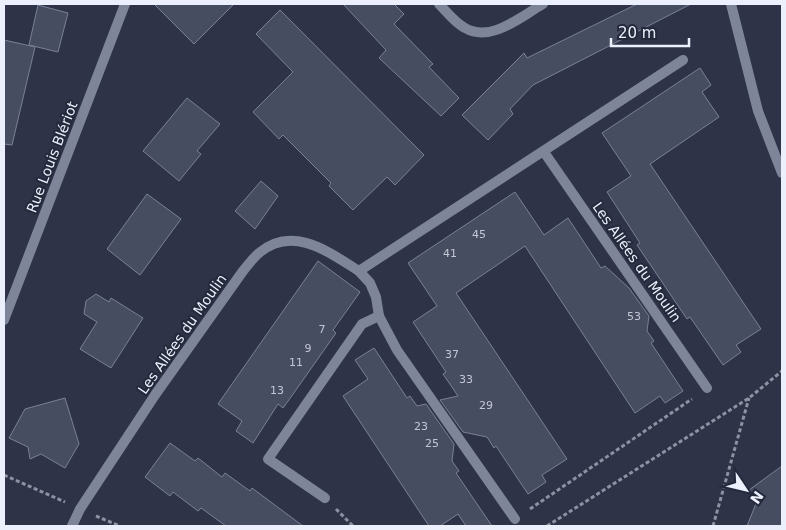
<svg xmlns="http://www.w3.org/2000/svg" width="786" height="530" font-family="'DejaVu Sans',sans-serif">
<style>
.building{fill:#474d61;stroke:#7a8197}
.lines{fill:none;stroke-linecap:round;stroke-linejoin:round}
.path{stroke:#8d92a2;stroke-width:3;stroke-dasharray:4 2.5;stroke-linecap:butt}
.minor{stroke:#7f8599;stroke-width:10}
.labels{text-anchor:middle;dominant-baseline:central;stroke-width:4;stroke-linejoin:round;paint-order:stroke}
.number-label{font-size:11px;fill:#c3c7d5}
.street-label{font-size:14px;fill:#ecf0fc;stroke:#24293c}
</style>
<rect width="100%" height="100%" fill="#2e3347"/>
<g class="building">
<polygon points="154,4 234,4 194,44"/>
<polygon points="343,4 394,4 404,14 394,24 433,64 429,67 459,98 441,116 379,58 386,50"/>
<polygon points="637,4 691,4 533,85 510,109 513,114 488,140 462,115 524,53 527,58"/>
<polygon points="38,5 68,13 58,52 29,45"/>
<polygon points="280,10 424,155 395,185 387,177 353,210 329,186 331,183 283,135 279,139 253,112 293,72 256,34"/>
<polygon points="4,40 35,47 12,145 4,144"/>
<polygon points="700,68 711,85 702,92 719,117 650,164 761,329 736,345 741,352 723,365 690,317 687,319 637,245 640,243 607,192 631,176 602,133"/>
<polygon points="187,98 220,124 197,151 201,154 179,181 143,151"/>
<polygon points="261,181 278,196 255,229 235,211"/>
<polygon points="515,192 544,235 568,218 601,268 605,266 629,288 649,316 647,331 654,341 651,343 683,391 665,403 660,396 635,413 525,246 456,293 567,459 542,475 546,482 528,494 496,446 494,448 487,437 463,432 440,400 458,396 443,374 446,372 413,322 437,306 408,263"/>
<polygon points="147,194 181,219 140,275 107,249"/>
<polygon points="318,261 360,292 333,330 336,333 291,397 283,408 278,404 253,443 236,431 242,421 218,404"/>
<polygon points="96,294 109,302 111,298 143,318 111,368 80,349 97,322 84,314 86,301"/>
<polygon points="374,348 407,398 410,396 417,406 426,404 454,444 452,461 459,471 456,473 492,526 466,526 458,514 440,526 429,526 343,396 368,379 355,360"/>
<polygon points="65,398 79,444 65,468 41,454 30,459 28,447 9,438 25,409"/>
<polygon points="170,443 195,461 198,458 222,477 225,473 250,491 252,488 303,526 226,526 201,508 198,511 173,492 170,496 145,477"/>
<polygon points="782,466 782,526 747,526 757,501 749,490"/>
</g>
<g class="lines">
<g class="path">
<polyline points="4,475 65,502"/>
<polyline points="336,509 353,526"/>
<polyline points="530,509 692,399"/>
<polyline points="96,516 120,526"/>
<polyline points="547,526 749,398 782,371"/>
<polyline points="713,526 749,398"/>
</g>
<g class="minor">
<path d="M 439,4 C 447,12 455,23 465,28 C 491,43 520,17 543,4"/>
<polyline points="731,4 758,111 782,173"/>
<polyline points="544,152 707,388"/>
<polyline points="359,271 370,283 376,297 379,316 397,350 515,519"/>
<polyline points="4,320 125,4"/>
<polyline points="325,498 268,459 362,324 379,316"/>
<path d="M 72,526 L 80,509 L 155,395 L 243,271 C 248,265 253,258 259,253 C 293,224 330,253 359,271 L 683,60"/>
</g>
</g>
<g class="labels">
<g class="number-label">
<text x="479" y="234">45</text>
<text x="450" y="253">41</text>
<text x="634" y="316">53</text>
<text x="322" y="329">7</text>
<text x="308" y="348">9</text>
<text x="452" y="354">37</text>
<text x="296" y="362">11</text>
<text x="466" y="379">33</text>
<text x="277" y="390">13</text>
<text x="486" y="405">29</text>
<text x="421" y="426">23</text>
<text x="432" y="443">25</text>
</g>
<g class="street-label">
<text transform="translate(52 157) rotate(-69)">Rue Louis Blériot</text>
<text transform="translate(637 262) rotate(55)">Les Allées du Moulin</text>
<text transform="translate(182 334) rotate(-55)">Les Allées du Moulin</text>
</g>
</g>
<rect width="786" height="530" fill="none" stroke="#ecf0fc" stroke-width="10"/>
<g transform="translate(746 490) rotate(125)" stroke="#24293c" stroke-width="4" paint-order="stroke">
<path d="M0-4L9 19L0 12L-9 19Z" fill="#ecf0fc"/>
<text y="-8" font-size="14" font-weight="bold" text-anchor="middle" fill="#ecf0fc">N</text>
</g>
<path d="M611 38v8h78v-8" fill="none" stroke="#ecf0fc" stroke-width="2.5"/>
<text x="618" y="38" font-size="15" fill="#ecf0fc" stroke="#24293c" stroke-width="4" paint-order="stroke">20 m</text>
</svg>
